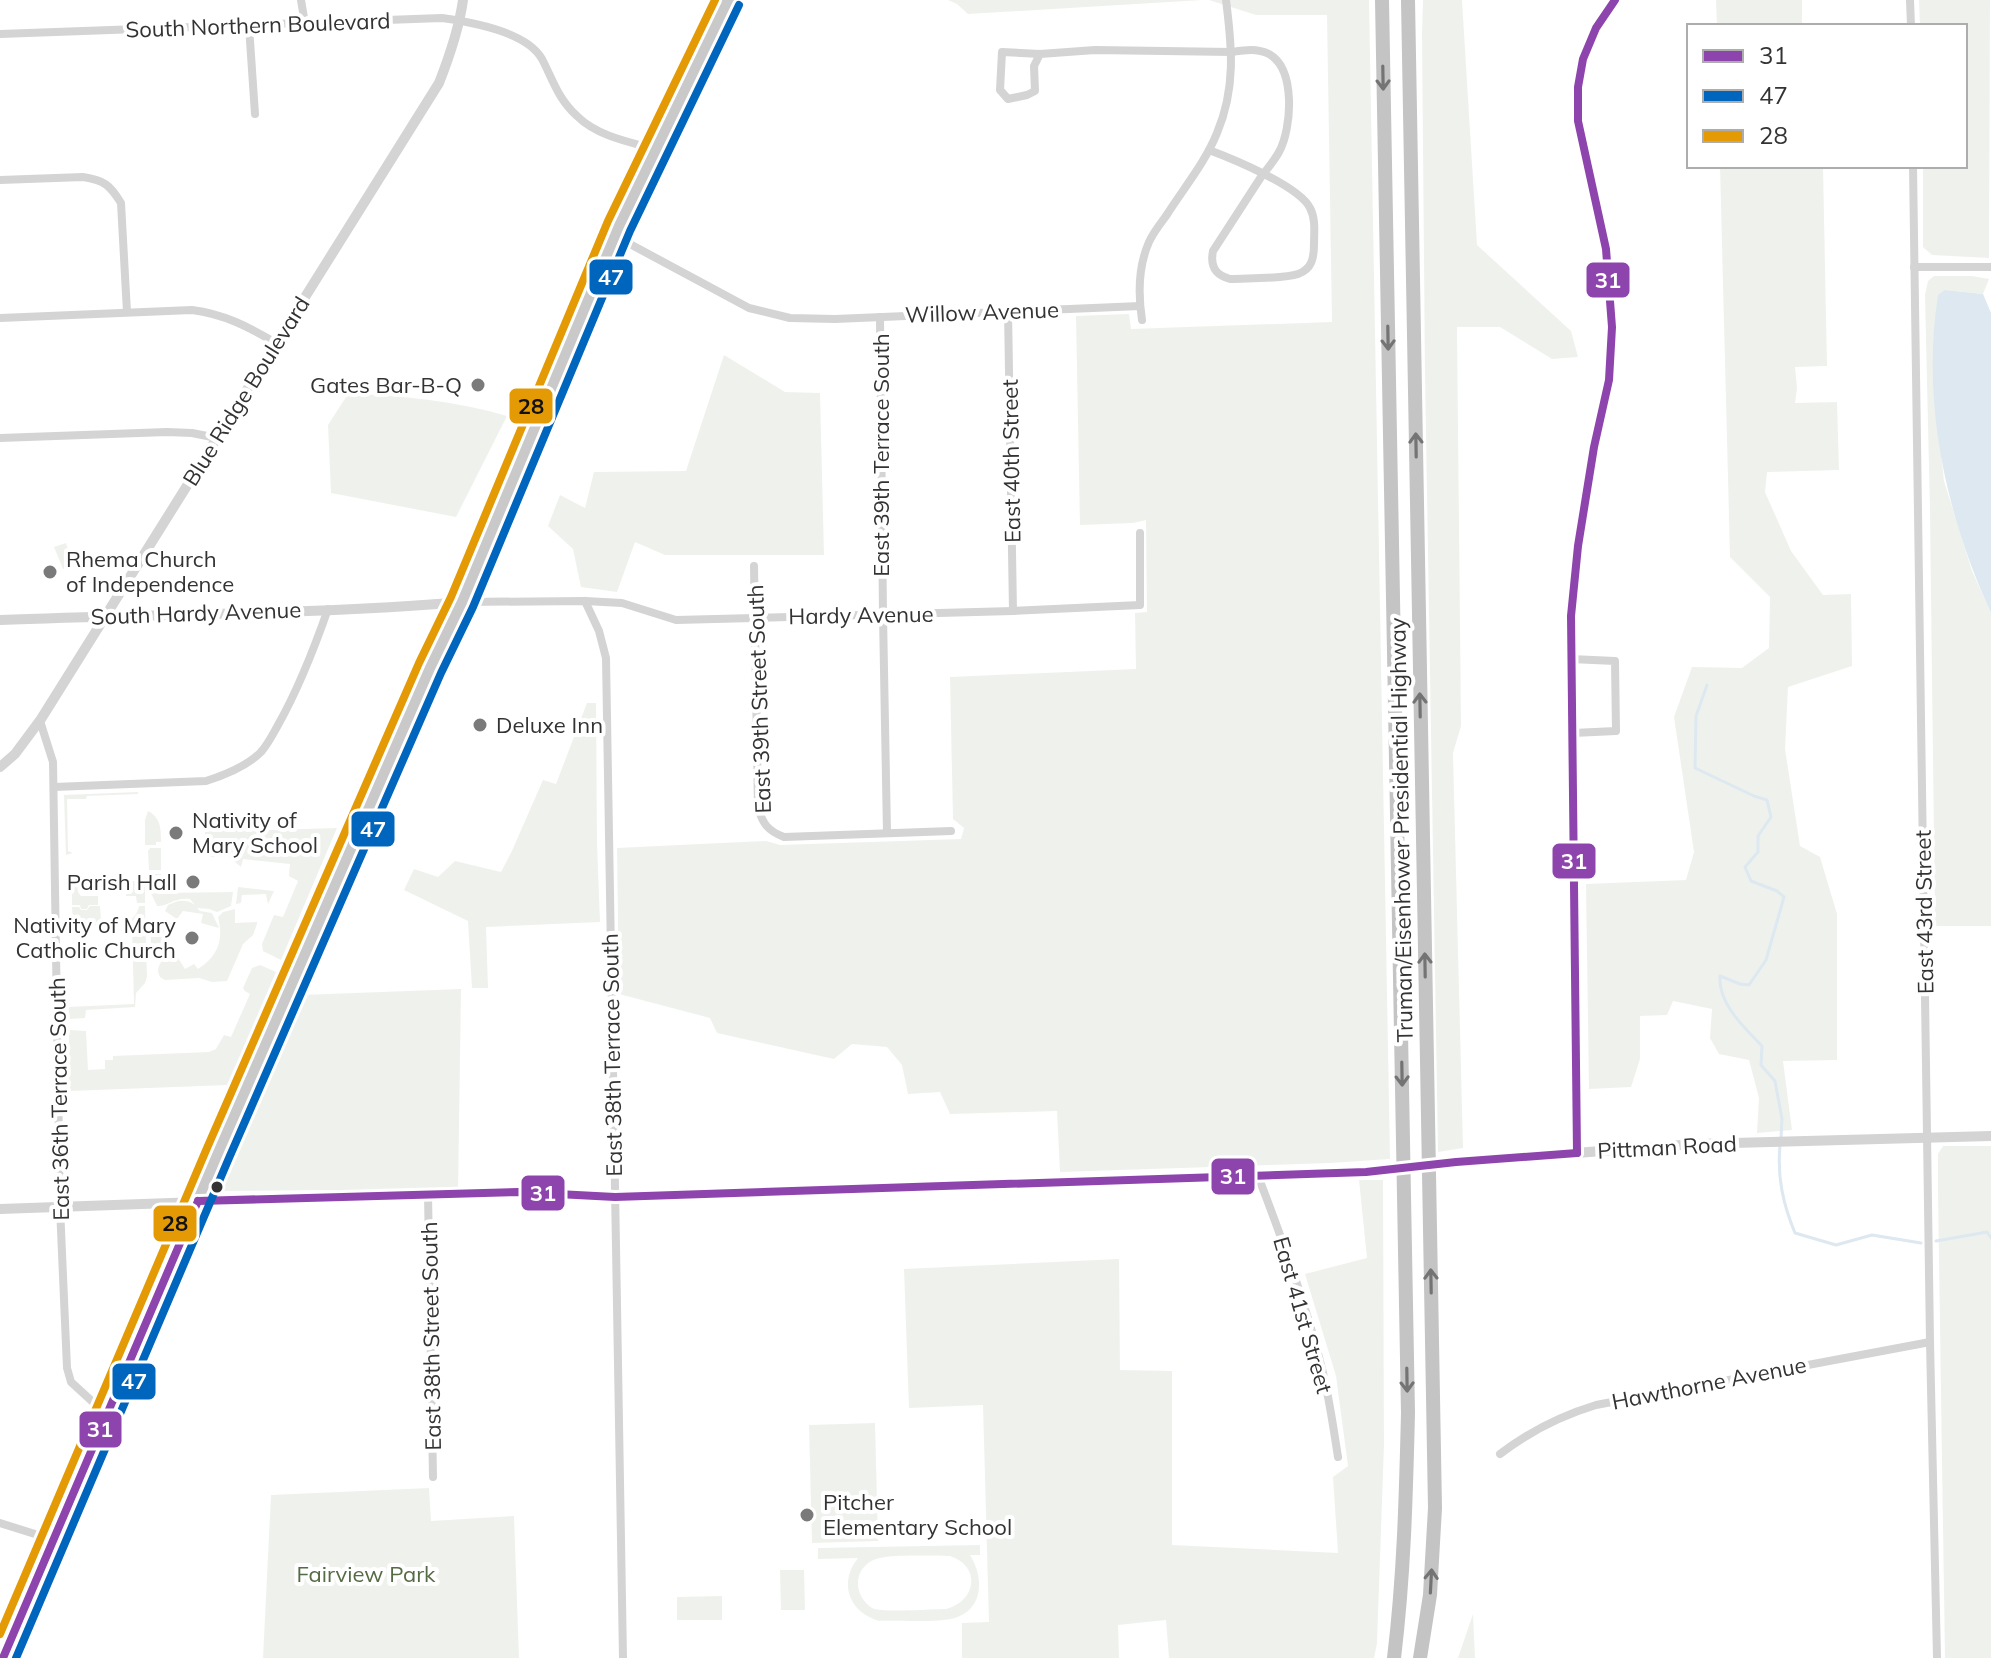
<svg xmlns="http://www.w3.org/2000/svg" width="1991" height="1658" font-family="Mulish,sans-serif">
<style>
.green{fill:#eff2ec;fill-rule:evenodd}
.water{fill:#dde8f0}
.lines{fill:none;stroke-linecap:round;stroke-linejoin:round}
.stream{stroke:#dde8f0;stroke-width:3}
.minor{stroke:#d4d4d4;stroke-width:8}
.tertiary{stroke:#d4d4d4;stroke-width:10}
.primary{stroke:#c9c9c9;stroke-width:12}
.motorway{stroke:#c4c4c4;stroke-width:14}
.tertiary-bridge{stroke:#d4d4d4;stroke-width:10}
.bus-1-casing{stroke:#fff;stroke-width:14}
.bus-2-casing{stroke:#fff;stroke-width:14}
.bus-3-casing{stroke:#fff;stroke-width:14}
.bus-1{stroke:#8e44ad;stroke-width:8}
.bus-2{stroke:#0065bd;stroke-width:8}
.bus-3{stroke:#e39a05;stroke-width:8}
.oneway{stroke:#747474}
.poi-dot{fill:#7a7a7a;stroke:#fff;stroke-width:3}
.bus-dot{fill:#333;stroke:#fff;stroke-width:3}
.labels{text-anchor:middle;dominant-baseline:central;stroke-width:8;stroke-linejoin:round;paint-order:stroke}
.street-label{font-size:22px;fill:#333;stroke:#fff}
.poi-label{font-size:22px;fill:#333;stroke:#fff;text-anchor:start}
.park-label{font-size:22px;fill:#556b44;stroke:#fff}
.line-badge{stroke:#fff;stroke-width:3}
.badge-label{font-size:22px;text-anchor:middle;font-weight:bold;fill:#fff}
.pale-badge-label{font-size:22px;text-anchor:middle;font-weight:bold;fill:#111}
</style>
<rect width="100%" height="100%" fill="#fff"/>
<g class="green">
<polygon points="948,0 1202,0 968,14 957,4"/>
<polygon points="1209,0 1369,0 1390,1159 1330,1163 1060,1172 1057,1111 950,1114 940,1092 908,1094 902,1065 887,1047 852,1044 834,1059 717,1033 710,1018 619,994 617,848 766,841 780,845 961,839 964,828 953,819 950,677 1136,669 1135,613 1147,612 1146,520 1133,523 1080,525 1076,316 1129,314 1131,329 1332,322 1327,15 1256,15"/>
<polygon points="1423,0 1462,0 1477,245 1571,331 1578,357 1552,359 1500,327 1457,327 1461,726 1453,753 1463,1148 1438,1152 1425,373 1422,34"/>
<polygon points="1716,0 1802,0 1802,26 1717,26"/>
<polygon points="1919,0 1990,0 1989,258 1932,255 1923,247 1923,166 1965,166 1965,26 1920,26"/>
<polygon points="1720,166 1823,166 1827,366 1795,367 1797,388 1795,403 1837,402 1839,470 1767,472 1765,492 1791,551 1823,595 1851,594 1852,666 1788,687 1785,749 1800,846 1820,857 1837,914 1837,1060 1783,1061 1792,1130 1757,1133 1759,1098 1749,1060 1719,1054 1710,1038 1712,1009 1673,1001 1667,1015 1640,1016 1640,1059 1631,1087 1589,1089 1586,884 1686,880 1694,852 1674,717 1692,667 1742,668 1769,648 1770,597 1730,557"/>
<polygon points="1934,276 1972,276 1989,279 1983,294 1945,290 1934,385 1944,481 1972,571 1991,613 1991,926 1935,926 1930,511 1925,295 1928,281"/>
<polygon points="724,355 785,392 820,393 824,555 665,555 635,542 617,592 581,587 573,549 548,526 560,495 585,508 594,472 686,471"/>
<path d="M 348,394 C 399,395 457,401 507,416 L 456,517 L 331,493 L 328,425 Z"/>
<polygon points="66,543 73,565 63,569 54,547"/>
<polygon points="587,703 596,703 597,842 600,922 486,927 488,988 472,988 468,921 404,890 414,869 438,877 455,861 501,872 511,853 543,780 556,784"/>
<polygon points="138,792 138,794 87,796 86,799 67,799 68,851 73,853 66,855 64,795"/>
<path d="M 148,811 C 161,818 161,829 161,842 L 156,842 L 156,845 L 145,845 L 145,820 Z"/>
<polygon points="236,827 238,831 337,828 281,960 263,951 262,944 274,915 283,917 298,881 289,876 290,864 243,859 241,867 229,857 205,857 205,832"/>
<polygon points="150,848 161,848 161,870 149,870 148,851"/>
<path d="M 152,874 L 161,874 L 162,893 L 233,892 L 231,906 L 217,912 L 209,909 L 197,908 L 200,911 L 212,913 L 219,928 L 201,923 L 203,914 L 183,911 L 177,919 L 165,911 L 168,905 C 179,900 186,899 195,905 L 190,899 C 174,897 167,907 157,906 L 151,893 Z"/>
<polygon points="122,881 145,881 145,903 137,903 136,896 126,896 126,891 123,890"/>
<polygon points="72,884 77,884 78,892 81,896 98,896 98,905 89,905 87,909 81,909 80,905 72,905"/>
<polygon points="238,887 274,891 268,904 266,894 242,895 241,903 236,904"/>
<path d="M 90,906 L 100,906 L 101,922 C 117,922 135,926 139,906 L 145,906 L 147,977 L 145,983 L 136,993 L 135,1007 L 86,1010 L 85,1018 L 70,1019 L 68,1007 L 134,1004 L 132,925 L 73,926 L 72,907 L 79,907 L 81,910 L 87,910 Z"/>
<path d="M 235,909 L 235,923 L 257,922 L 257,924 L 253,935 L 243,944 L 227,981 L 212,982 L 199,978 L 165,980 L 160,977 C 155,968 161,962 167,954 L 172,962 L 178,958 L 185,969 L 194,964 L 198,969 C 218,956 224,940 218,917 L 223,912 Z"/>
<polygon points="159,926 171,933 153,960 151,958 151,932 153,928"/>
<polygon points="260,965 276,972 228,1085 69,1091 69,1030 86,1031 88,1070 105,1069 105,1060 113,1060 113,1056 209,1052 216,1049 224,1035 231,1037 250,994 245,991 243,988 252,968"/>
<polygon points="461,989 458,1194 325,1190 219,1191 301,995"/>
<polygon points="1943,1146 1991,1146 1991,1658 1945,1658 1938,1193 1938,1154"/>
<polygon points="1359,1180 1383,1180 1384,1445 1377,1643 1374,1658 1169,1658 1166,1620 1118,1625 1119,1658 962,1658 962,1623 989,1622 983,1405 909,1408 904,1269 1119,1259 1120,1370 1172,1371 1172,1545 1338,1553 1333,1477 1348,1466 1336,1376 1305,1274 1367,1258"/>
<polygon points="875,1423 878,1541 812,1543 809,1425"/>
<polygon points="429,1488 431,1521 514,1516 519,1658 263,1658 271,1495"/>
<path d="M 980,1545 L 980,1555 L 970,1555 C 984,1577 984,1609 955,1618 C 938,1623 898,1620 879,1621 C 849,1612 838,1583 858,1558 L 818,1559 L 818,1548 ZM 950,1556 C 981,1566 977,1601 946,1609 C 932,1609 883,1613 872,1608 C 864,1603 857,1592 858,1582 C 858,1572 866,1562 876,1559 C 891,1554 932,1556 950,1556 Z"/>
<polygon points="780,1570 804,1570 805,1610 781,1610"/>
<polygon points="722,1596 722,1620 677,1620 677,1597"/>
<polygon points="1473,1614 1475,1658 1458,1658"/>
</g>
<path class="water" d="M 1945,290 L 1983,294 L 1991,313 L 1991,613 C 1946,515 1921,403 1938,295 Z"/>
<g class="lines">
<g class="stream">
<path d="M 1707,685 L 1696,716 L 1695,768 L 1754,796 L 1767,800 L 1771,817 L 1758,836 L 1758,852 L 1745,867 L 1751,881 L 1777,891 L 1784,897 L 1766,960 L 1749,985 L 1740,984 L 1720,976 C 1718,1004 1744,1027 1762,1046 L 1761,1065 L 1775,1081 L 1782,1119 L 1781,1138"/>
<path d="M 1780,1145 C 1777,1177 1783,1204 1795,1233 L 1836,1245 L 1872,1235 L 1921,1243"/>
<polyline points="1936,1241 1987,1232 1991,1238"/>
</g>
<g class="minor">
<polyline points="301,0 305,24"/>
<polyline points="1910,0 1911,26"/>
<polyline points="249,26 255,114"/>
<path d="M 0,34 L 442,18 C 471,22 527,32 542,59 C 553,80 558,99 577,116 C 597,136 629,142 655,149"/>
<path d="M 1040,54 L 1034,66 L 1035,91 L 1027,95 L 1008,99 L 1000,90 L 1002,52 L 1040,54 L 1095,50 L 1232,52 C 1245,50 1257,48 1269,54 C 1296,69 1292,128 1279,152 C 1274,161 1267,169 1261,177 C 1245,202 1229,226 1213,251 C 1210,266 1215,275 1230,279 C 1247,278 1284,279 1298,274 C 1312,269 1314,258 1314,244 C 1314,233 1316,219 1310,208 C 1299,186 1233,159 1209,150"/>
<polyline points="1913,166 1930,1342 1937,1658"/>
<path d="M 0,180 L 83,177 C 104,180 110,185 121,203 L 127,312"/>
<polyline points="615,236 749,308 790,318 835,319 1140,306"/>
<polyline points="1914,267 1991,267"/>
<polyline points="1008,311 1013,611"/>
<polyline points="880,317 883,615 887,833"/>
<path d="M 0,318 L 192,310 C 224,314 249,327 276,343"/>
<path d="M 1142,320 C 1138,294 1138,267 1149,242 C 1153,233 1160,224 1166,216 C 1183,189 1205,163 1217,133 C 1236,88 1232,47 1226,0"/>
<polyline points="0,438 167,432 192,433 217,438"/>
<path d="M 754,566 L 758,808 C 763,824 768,831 784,837 L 951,831"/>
<polyline points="585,601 599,631 606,658 623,1658"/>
<polyline points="462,602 585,601 622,603 676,620 1013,611 1140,605 1140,533"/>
<polyline points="1571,659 1615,661 1616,731 1573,733"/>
<polyline points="40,721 53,762 60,1207 67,1368 71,1382 107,1415"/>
<path d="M 54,787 L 206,781 C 225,775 246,767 261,752 C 268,744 273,734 278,725 C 299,688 314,649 328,609"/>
<polyline points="1577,1153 1571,616 1578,546 1594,447 1609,380 1612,327 1610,288 1606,249 1578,121 1578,87 1583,59 1596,28 1615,0"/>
<path d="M 1258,1176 C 1282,1238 1305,1301 1321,1365 C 1329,1395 1333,1426 1338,1457"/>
<polyline points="428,1194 433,1477"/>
<path d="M 1500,1454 C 1530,1431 1560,1416 1596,1405 L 1930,1342"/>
<polyline points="0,1523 54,1540"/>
</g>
<g class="tertiary">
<path d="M 0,620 C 154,614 308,615 462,602"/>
<path d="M 0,767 L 15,754 L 41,719 L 439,83 C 450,55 459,29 463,0"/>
<polyline points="1456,1162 1695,1144 1991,1136"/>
<polyline points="0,1209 428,1194 519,1192 615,1197 1366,1172"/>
</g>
<polyline class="primary" points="3,1658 218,1153 430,668 462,602 619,226 728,0"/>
<g class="motorway">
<path d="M 1382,0 L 1408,1413 C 1406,1495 1404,1576 1394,1658"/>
<polyline points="1408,0 1435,1508 1430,1595 1420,1658"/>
</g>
<polyline class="tertiary-bridge" points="1366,1172 1456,1162"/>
<g class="bus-1-casing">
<g id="bus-1">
<polyline points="1577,1153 1571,616 1578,546 1594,447 1609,380 1612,327 1606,249 1578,121 1578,87 1583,59 1596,28 1615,0"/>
<polyline points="198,1201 519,1192 615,1197 1366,1172 1456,1162 1577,1153"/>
<polyline points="3,1658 198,1201"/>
</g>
</g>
<g class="bus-2-casing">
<polyline id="bus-2" points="16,1658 229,1158 441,673 473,607 630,231 739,5"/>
</g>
<g class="bus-3-casing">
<polyline id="bus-3" points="0,1634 207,1148 419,663 451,597 608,221 715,0"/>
</g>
<use href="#bus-1" class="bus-1"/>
<use href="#bus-2" class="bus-2"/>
<use href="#bus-3" class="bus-3"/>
</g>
<defs><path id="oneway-shaft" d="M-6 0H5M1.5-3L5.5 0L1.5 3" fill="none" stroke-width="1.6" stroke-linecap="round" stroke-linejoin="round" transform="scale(2)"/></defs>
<g class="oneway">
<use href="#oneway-shaft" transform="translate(1383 78) rotate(89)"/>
<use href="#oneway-shaft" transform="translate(1388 338) rotate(89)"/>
<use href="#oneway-shaft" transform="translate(1416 445) rotate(-91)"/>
<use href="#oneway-shaft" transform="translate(1420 705) rotate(-91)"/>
<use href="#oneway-shaft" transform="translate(1425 965) rotate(-91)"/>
<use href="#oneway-shaft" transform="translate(1402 1074) rotate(89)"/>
<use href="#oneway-shaft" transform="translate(1431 1281) rotate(-91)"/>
<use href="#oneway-shaft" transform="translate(1407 1380) rotate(89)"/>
<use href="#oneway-shaft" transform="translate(1431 1581) rotate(-87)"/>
</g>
<g class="poi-dot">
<circle cx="478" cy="385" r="8"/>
<circle cx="50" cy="572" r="8"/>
<circle cx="480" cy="725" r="8"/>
<circle cx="176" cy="833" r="8"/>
<circle cx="193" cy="882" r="8"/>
<circle cx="192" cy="938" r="8"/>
<circle cx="807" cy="1515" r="8"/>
</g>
<circle class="bus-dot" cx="217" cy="1187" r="7"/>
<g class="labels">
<g class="street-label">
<text transform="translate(258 25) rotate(-2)">South Northern Boulevard</text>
<text transform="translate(982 312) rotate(-2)">Willow Avenue</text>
<text transform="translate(246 391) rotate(-58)">Blue Ridge Boulevard</text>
<text transform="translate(881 455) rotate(-90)">East 39th Terrace South</text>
<text transform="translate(1011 461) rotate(-91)">East 40th Street</text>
<text transform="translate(196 613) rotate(-2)">South Hardy Avenue</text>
<text transform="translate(861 615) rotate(-1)">Hardy Avenue</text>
<text transform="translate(759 699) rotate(-92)">East 39th Street South</text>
<text transform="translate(1401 830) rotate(-91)">Truman/Eisenhower Presidential Highway</text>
<text transform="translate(1924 912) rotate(-91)">East 43rd Street</text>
<text transform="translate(612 1055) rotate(-91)">East 38th Terrace South</text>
<text transform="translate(59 1099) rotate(-91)">East 36th Terrace South</text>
<text transform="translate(1667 1147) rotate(-3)">Pittman Road</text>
<text transform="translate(1303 1315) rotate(74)">East 41st Street</text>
<text transform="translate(431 1336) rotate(-91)">East 38th Street South</text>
<text transform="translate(1709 1383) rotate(-11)">Hawthorne Avenue</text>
</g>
<g class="poi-label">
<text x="462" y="385" text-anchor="end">Gates Bar-B-Q</text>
<text x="66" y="559">Rhema Church<tspan x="66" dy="25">of Independence</tspan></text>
<text x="496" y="725">Deluxe Inn</text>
<text x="192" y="820">Nativity of<tspan x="192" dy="25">Mary School</tspan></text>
<text x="177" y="882" text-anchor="end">Parish Hall</text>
<text x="176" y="925" text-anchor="end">Nativity of Mary<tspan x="176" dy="25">Catholic Church</tspan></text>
<text x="823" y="1502">Pitcher<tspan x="823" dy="25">Elementary School</tspan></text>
</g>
<g class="park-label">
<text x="366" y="1574">Fairview Park</text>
</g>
</g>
<g class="line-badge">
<rect x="588" y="258" width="46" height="38" rx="8" fill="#0065bd"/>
<rect x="1585" y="261" width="46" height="38" rx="8" fill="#8e44ad"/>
<rect x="508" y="387" width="46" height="38" rx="8" fill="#e39a05"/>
<rect x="350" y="810" width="46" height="38" rx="8" fill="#0065bd"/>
<rect x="1551" y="842" width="46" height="38" rx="8" fill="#8e44ad"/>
<rect x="1210" y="1157" width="46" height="39" rx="8" fill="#8e44ad"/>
<rect x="520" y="1174" width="46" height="38" rx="8" fill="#8e44ad"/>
<rect x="152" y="1204" width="46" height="39" rx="8" fill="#e39a05"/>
<rect x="111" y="1362" width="46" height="39" rx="8" fill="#0065bd"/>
<rect x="78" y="1410" width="45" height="39" rx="8" fill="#8e44ad"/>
</g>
<g class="badge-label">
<text x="611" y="285">47</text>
<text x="1608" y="288">31</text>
<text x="373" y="837">47</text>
<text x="1574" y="869">31</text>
<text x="1233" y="1184">31</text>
<text x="543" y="1201">31</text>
<text x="134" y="1389">47</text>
<text x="100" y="1437">31</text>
</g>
<g class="pale-badge-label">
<text x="531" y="414">28</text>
<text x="175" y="1231">28</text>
</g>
<rect x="1687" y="24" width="280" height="144" fill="#ffffff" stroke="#adadad" stroke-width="2"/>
<rect x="1703" y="50" width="40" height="12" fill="#8e44ad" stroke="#adadad" stroke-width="2"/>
<text x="1759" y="64" font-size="24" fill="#333333">31</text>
<rect x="1703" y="90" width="40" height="12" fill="#0065bd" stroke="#adadad" stroke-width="2"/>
<text x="1759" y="104" font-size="24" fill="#333333">47</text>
<rect x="1703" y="130" width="40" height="12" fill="#e39a05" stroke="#adadad" stroke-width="2"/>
<text x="1759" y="144" font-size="24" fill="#333333">28</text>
</svg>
